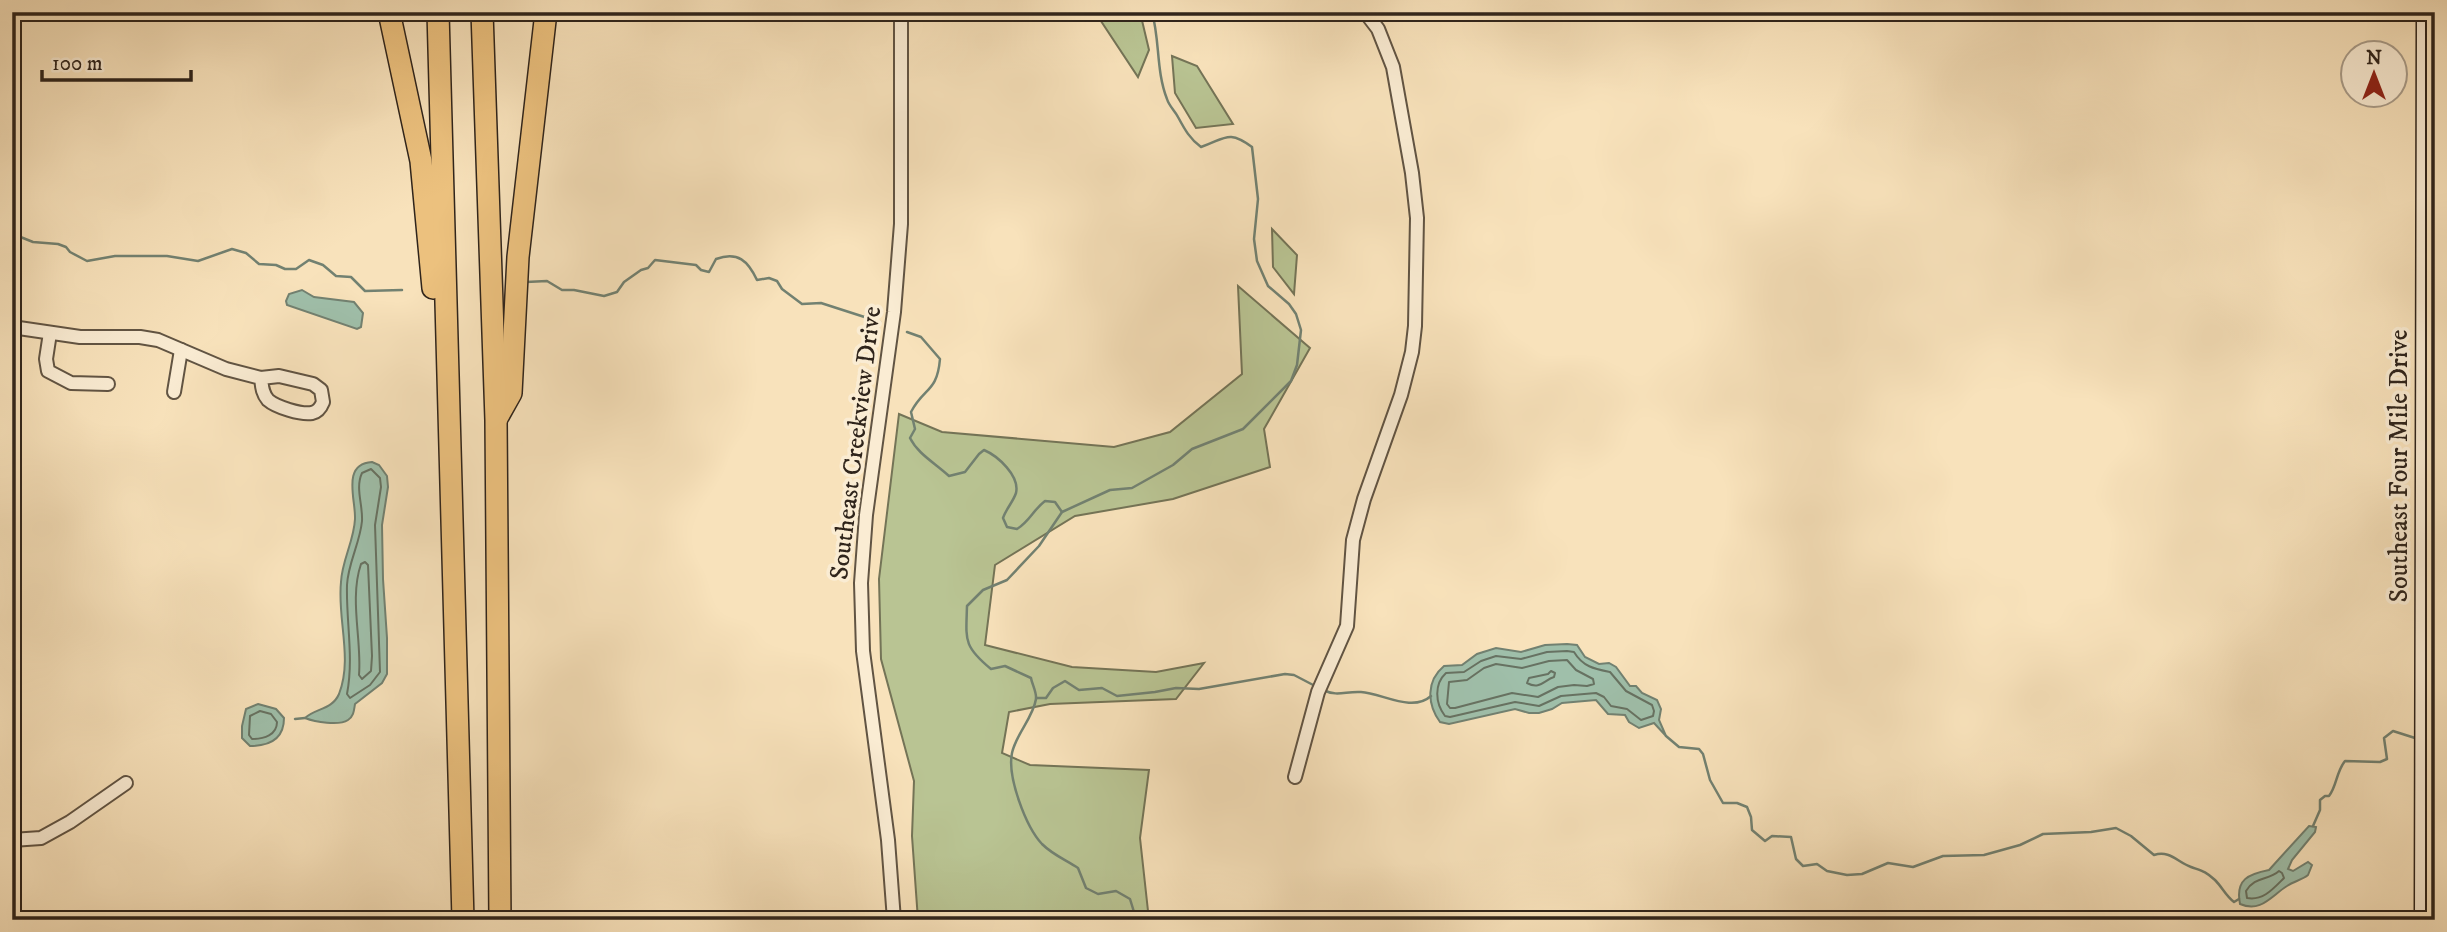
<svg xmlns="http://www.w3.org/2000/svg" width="2447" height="932" font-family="'IM FELL DW Pica',serif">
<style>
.green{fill:#b9c493;stroke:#747457;stroke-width:2}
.water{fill:#9fbfaa;stroke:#728171;stroke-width:2}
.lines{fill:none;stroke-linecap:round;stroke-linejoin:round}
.shore{stroke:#677262;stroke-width:2}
.stream{stroke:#728171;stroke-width:2.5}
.minor-casing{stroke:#615443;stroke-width:16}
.secondary-casing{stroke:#2f241b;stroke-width:21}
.motorway-casing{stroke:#2f241b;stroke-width:24}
.minor{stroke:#faecd3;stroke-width:12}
.secondary{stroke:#faecd3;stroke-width:18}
.motorway{stroke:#ecc17e;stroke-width:21}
.labels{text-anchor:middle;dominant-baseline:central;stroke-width:7;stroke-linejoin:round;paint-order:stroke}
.street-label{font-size:26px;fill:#2f241b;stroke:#faecd3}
</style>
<rect width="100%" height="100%" fill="#f8e2bb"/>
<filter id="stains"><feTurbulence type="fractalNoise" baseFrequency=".00286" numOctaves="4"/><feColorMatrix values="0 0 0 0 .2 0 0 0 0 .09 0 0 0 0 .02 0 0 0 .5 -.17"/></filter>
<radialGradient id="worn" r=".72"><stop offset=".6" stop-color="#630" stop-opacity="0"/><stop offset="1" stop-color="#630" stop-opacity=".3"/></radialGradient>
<g class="green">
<polygon points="1095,12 1140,12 1149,50 1138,77"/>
<polygon points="1172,56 1197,66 1233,124 1196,128 1175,93"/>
<polygon points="1272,229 1297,255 1294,294 1273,267"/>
<polygon points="1238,286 1310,348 1264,429 1270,467 1173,499 1075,516 995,565 985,645 1072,667 1156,672 1204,663 1176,699 1050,704 1009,712 1002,753 1030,765 1149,770 1140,838 1149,920 918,920 912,836 914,781 881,659 879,579 899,414 942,432 1114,447 1170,432 1242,374"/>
</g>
<g class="water">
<polygon points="302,290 314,297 354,302 363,313 361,327 357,329 287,305 286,301 289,294"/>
<path d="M 372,462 L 379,465 L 387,476 L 388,487 L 382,525 L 383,579 L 387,638 L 387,674 L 382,683 L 355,704 C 354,710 354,716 348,720 C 339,726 315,722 305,718 C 316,708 332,710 339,694 C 353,659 337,618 341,582 C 342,560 354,541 355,519 C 356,500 341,464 372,462 Z"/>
<path d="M 1567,644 L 1577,645 L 1585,657 L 1599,664 L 1609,663 L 1616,667 L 1630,686 L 1636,686 L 1642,693 L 1657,700 L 1661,709 L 1659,720 L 1666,736 L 1654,723 L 1639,728 L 1629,722 L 1625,715 L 1608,714 L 1596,700 L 1562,703 L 1552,709 L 1539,713 L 1529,713 L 1515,709 L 1449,724 L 1440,722 C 1427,704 1426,681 1444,666 L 1462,665 L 1477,654 L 1496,648 L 1521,652 L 1545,645 Z"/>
<path d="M 258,704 L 276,709 L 284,718 C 284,739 270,746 250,746 L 242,738 L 242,726 L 246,709 Z"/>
<path d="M 2309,826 L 2316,827 L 2315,832 L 2292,860 L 2288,869 L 2293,871 L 2308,862 L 2312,865 L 2308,875 C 2302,880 2294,881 2287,886 C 2271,896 2261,913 2240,904 C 2235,879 2249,874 2269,870 Z"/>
</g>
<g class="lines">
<g class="shore">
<path d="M 371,469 L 380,478 L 381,487 L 375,525 L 380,672 L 370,685 L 350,698 L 347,694 C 354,657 346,622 347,585 C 348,563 360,543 362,521 C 363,505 355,488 362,473 Z"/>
<path d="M 365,562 L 368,565 L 372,656 L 371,671 L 362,679 L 359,675 C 362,640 349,599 361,564 Z"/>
<path d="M 1567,651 L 1574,652 C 1583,667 1595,669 1610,672 L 1626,691 L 1652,705 L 1654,711 L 1653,716 L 1641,720 L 1627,709 L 1611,706 L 1604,697 L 1596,693 L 1561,696 L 1539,706 L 1515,702 L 1450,717 L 1445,716 C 1435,703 1434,684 1446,673 L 1464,672 L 1481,661 L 1496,656 L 1521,659 L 1547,652 Z"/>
<polygon points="1567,660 1576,670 1593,679 1594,684 1587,686 1574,685 1558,687 1538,697 1512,693 1455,708 1450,708 1447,704 1449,682 1467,680 1484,668 1496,664 1522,668 1549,661"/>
<path d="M 1551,671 L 1555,673 L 1554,677 C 1544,680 1540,690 1527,683 L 1529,678 L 1548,674 Z"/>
<path d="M 260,711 L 271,714 L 277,722 C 277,735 264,739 252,739 L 249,735 L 250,716 Z"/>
<path d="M 2279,871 L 2282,873 L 2284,878 C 2273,889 2263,901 2247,898 L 2246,891 C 2255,876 2268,881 2279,871 Z"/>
</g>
<g class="stream">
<polyline points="12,230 18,236 33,242 58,244 66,247 70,252 87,261 115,256 167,256 198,261 232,249 246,253 259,264 276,265 285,269 296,269 309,260 323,265 336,276 351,277 365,291 402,290"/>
<path d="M 526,282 L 547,281 L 562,290 L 574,290 L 604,296 L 617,292 L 624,282 L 641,270 L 648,268 L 655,260 L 696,265 L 701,270 L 709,272 L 716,259 C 738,251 748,261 757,280 L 769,278 L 777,281 L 782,289 L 802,304 L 821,303 L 880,322"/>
<path d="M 907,332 L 921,337 L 940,359 C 937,393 924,387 911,412 L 915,429 L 910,438 C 918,454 935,463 949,476 L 965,472 L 979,454 L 984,450 C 998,456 1020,476 1016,493 C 1013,502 1006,509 1003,518 L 1007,527 L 1017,529 C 1030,521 1033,510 1045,501 L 1055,502 L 1062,512"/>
<path d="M 1323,690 C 1338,697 1345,691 1361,692 C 1382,693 1412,713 1431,696"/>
<polyline points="1036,698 1046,698 1053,688 1065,681 1079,690 1102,688 1117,696 1155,692 1176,688 1199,689 1285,674 1294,675 1317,687"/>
<polyline points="295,719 305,718"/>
<path d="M 1666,736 L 1679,747 L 1699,749 L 1703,754 L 1710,780 L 1723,803 L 1737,803 L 1747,807 L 1751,817 L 1752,830 L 1765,841 L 1772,836 L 1791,837 L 1796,859 L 1803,866 L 1817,864 L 1827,871 L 1847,875 L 1862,874 L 1888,863 L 1913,867 L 1943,856 L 1984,855 L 2020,845 L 2043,834 L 2091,832 L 2116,828 L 2131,836 L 2154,855 C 2170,850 2177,862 2191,867 C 2202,871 2205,871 2215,880 C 2222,887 2226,896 2234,902 L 2239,899"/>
<path d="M 2313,826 L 2320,810 L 2320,800 L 2325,796 L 2329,796 C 2337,786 2336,772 2345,761 L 2380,762 L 2387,759 L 2384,738 L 2393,731 L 2415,738 L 2418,736"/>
<path d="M 1130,920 L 1134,912 L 1130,899 L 1116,891 L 1098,894 L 1086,888 L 1078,868 C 1066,860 1053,855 1042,844 C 1026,827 1007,777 1012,753 C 1016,734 1033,718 1036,699 C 1037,693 1032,684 1031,678 L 1005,666 L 991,669 C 963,646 966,640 967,606 L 983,590 L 1007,580 L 1039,546 L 1062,512 L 1110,490 L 1132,488 L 1173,465 L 1192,449 L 1243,429 L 1291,381 L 1297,365 L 1301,330 L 1296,314 L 1289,304 L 1268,286 L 1257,261 L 1254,239 L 1258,199 L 1252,147 C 1228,129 1225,139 1201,147 C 1190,139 1185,130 1178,117 C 1175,111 1169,106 1167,99 C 1156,71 1160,41 1152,12"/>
</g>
<g class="minor-casing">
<g id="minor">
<path d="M 12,327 L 80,337 L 140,337 L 158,340 L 226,369 L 261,378 L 279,376 L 313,384 L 321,390 L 323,402 C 321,407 318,412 312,413 C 301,415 276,407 268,400 C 262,393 262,386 261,378"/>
<polyline points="50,333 46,359 48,371 71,383 108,384"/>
<polyline points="174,392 181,350"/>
<polyline points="1295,777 1318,692 1347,626 1353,540 1364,499 1401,395 1412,352 1415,326 1417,218 1412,173 1393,67 1378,29 1365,12"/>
<polyline points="12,840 41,838 70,822 126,783"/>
<polyline points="894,920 888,840 863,651 861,583 866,515 894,312 901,224 901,12"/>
</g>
</g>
<g class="secondary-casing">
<polyline id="secondary" points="2424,920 2426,12"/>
</g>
<g class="motorway-casing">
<g id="motorway">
<polyline points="389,12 421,161 433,288"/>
<polyline points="438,12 463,920"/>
<polyline points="482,12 496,420 500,920"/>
<polyline points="497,418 511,393 518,257 546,12"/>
</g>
</g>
<use href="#minor" class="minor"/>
<use href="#secondary" class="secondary"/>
<use href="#motorway" class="motorway"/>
</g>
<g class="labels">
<g class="street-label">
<text transform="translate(856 443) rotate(-83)">Southeast Creekview Drive</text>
<text transform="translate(2399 466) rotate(-90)">Southeast Four Mile Drive</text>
</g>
</g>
<rect width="2447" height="932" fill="none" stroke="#f8e2bb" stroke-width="42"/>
<rect x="14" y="14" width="2419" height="904" fill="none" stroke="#2f241b" stroke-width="3.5"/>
<rect x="21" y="21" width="2405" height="890" fill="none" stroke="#2f241b" stroke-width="2"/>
<g transform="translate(2374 74)"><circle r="33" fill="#faecd3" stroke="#a99c89" stroke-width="2"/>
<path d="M0-5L12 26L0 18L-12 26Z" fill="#8f2418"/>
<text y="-10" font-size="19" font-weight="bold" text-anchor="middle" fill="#2f241b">N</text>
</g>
<path d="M42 70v10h149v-10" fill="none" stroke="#2f241b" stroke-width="3.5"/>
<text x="52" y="70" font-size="21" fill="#2f241b" stroke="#faecd3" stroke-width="5" paint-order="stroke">100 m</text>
<rect width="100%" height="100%" filter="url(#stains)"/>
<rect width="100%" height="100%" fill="url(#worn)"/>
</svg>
